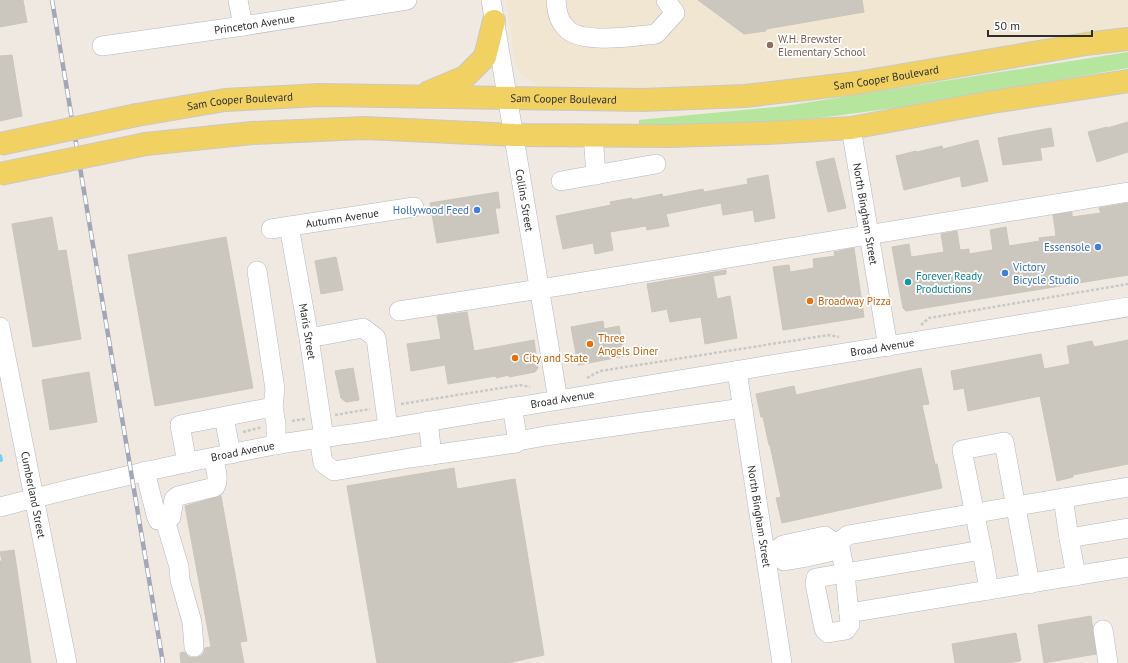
<svg xmlns="http://www.w3.org/2000/svg" width="1128" height="663" font-family="'PT Sans',sans-serif">
<style>
.education{fill:#f0e6d1}
.green{fill:#b6e59e}
.lines{fill:none;stroke-linecap:round;stroke-linejoin:round}
.stream{stroke:#75cff0;stroke-width:4}
.building{fill:#cbc7bf;stroke:#cbc5ba}
.minor-casing{stroke:#b4b7c1;stroke-width:20}
.major-casing{stroke:#c9c9c9;stroke-width:24}
.path{stroke:#c9c9c9;stroke-width:2.5;stroke-dasharray:3 2;stroke-linecap:butt}
.minor{stroke:#fff;stroke-width:19}
.major{stroke:#f2d163;stroke-width:22}
.rail-casing{stroke:#a3a6b8;stroke-width:4.5}
.rail{stroke:#fff;stroke-width:3;stroke-dasharray:9;stroke-linecap:butt}
.major-bridge-casing{stroke:#c9c9c9;stroke-width:24;stroke-linecap:butt}
.major-bridge{stroke:#f2d163;stroke-width:22}
.education-dot{fill:#8d6e63;stroke:#fff;stroke-width:1.5}
.shop-dot{fill:#3f7fe0;stroke:#fff;stroke-width:1.5}
.culture-dot{fill:#0f9aa8;stroke:#fff;stroke-width:1.5}
.food-dot{fill:#e8710a;stroke:#fff;stroke-width:1.5}
.labels{text-anchor:middle;dominant-baseline:central;stroke-width:3.5;stroke-linejoin:round;paint-order:stroke}
.street-label{font-size:11px;fill:#2e2e2e;stroke:#fff}
.education-label{font-size:11px;fill:#785e54;stroke:#fff;text-anchor:start}
.shop-label{font-size:11px;fill:#366cbe;stroke:#fff;text-anchor:end}
.culture-label{font-size:11px;fill:#0d838f;stroke:#fff;text-anchor:start}
.food-label{font-size:11px;fill:#c56008;stroke:#fff;text-anchor:start}
</style>
<rect width="100%" height="100%" fill="#efe9e1"/>
<polygon class="education" points="506,0 1128,0 1128,30 782,83 682,91 565,90 538,86 520,73 515,60"/>
<polygon class="green" points="1128,52 1128,68 910,106 819,118 761,122 639,126 639,120 785,106"/>
<g class="lines">
<polyline class="stream" points="0,456 1,460"/>
</g>
<g class="building">
<polygon points="0,0 23,0 27,22 0,27"/>
<polygon points="698,0 862,0 864,12 766,29 766,31 744,34"/>
<polygon points="12,55 22,116 0,121 0,56"/>
<polygon points="1128,122 1128,152 1097,162 1088,132 1107,127 1107,128"/>
<polygon points="1051,128 1054,146 1040,148 1042,160 1003,165 998,138"/>
<polygon points="978,140 988,181 962,187 960,176 904,190 896,156 916,151 917,152 942,146 943,149"/>
<polygon points="834,158 846,208 828,212 816,162"/>
<polygon points="768,175 775,218 755,222 753,210 723,215 721,203 666,214 669,226 647,230 646,226 610,232 613,250 595,254 593,243 563,249 556,216 611,205 610,202 632,198 632,200 662,194 663,197 703,189 704,192 748,184 747,179"/>
<polygon points="498,192 500,208 495,208 499,233 437,243 430,203"/>
<polygon points="1128,203 1128,275 906,311 903,308 892,247 909,244 911,257 944,252 941,234 957,231 960,250 969,249 969,254 993,250 990,230 1006,227 1009,246 1040,241 1039,238 1056,236 1053,215 1072,212 1072,217 1101,213 1099,208"/>
<polygon points="52,217 58,251 66,250 81,339 33,347 12,224"/>
<polygon points="226,237 253,388 155,406 128,255"/>
<polygon points="854,248 864,317 783,330 773,267 789,265 790,272 814,268 813,259 835,256 834,252"/>
<polygon points="336,257 343,290 321,294 315,261"/>
<polygon points="726,270 726,274 713,276 717,299 730,296 737,338 705,344 701,317 670,322 667,309 652,312 647,284"/>
<polygon points="467,312 474,351 534,340 538,368 535,372 509,377 509,375 496,378 496,376 448,384 445,365 411,371 407,344 441,339 437,316"/>
<polygon points="603,321 604,329 619,326 625,356 578,365 571,327"/>
<polygon points="1128,340 1128,464 1073,475 1073,477 1057,481 1040,396 968,411 964,388 954,390 951,371 1041,354 1044,369 1070,364 1067,346 1092,341 1094,347"/>
<polygon points="353,368 359,400 346,402 341,398 335,371"/>
<polygon points="921,368 929,404 922,405 935,464 937,464 942,488 782,523 776,498 781,497 770,445 769,445 763,417 761,417 756,394 794,386 796,395"/>
<polygon points="89,372 97,422 50,430 42,380"/>
<polygon points="454,468 457,489 515,479 544,655 508,663 377,663 347,486"/>
<polygon points="221,496 247,641 240,642 244,663 181,663 180,653 184,652 189,657 195,658 201,656 204,652 205,648 211,647 185,506"/>
<polygon points="14,550 31,663 0,663 0,561 2,561 0,552"/>
<polygon points="1091,616 1096,654 1044,663 1038,625"/>
<polygon points="1016,633 1021,660 1020,661 1007,663 955,663 952,644"/>
</g>
<g class="lines">
<g class="minor-casing">
<g id="minor">
<polyline points="238,0 243,26"/>
<path id="s1" d="M 491,0 L 558,400"/>
<path d="M 556,0 C 557,11 558,20 566,28 C 580,45 635,36 656,34 L 675,13 L 666,0"/>
<path id="s2" d="M 102,46 L 243,26 L 407,0"/>
<path id="s3" d="M 851,128 L 888,347"/>
<polyline points="593,135 596,175"/>
<polyline points="561,181 656,164"/>
<path id="s4" d="M 289,226 L 309,338 L 324,438"/>
<path id="s5" d="M 271,229 L 414,207"/>
<polyline points="257,271 275,389 273,407"/>
<polyline points="399,311 559,286 1128,192"/>
<path id="s6" d="M 0,327 L 67,663"/>
<polyline points="309,338 363,328 376,338 388,428"/>
<path id="s7" d="M 737,371 L 782,663"/>
<polyline points="224,417 231,454"/>
<polyline points="428,421 432,455"/>
<polyline points="319,438 323,463 334,471 410,458 516,443 518,441 512,407"/>
<polyline points="518,441 545,436 743,408"/>
<polyline points="187,463 180,425 273,407 276,424 276,445"/>
<path d="M 145,471 L 156,515 L 158,520 L 165,520 L 171,517 L 174,499 L 178,496 L 215,487 C 220,478 215,467 213,458"/>
<polyline points="1063,498 1069,538"/>
<path id="s8" d="M 0,507 C 91,483 183,462 275,445 C 313,438 351,435 389,428 C 635,386 882,348 1128,307"/>
<polyline points="165,520 179,567 180,580 192,622 194,647"/>
<polyline points="839,542 845,573 816,578 815,584 824,629 828,633 846,630 850,624 849,613 1128,567"/>
<polyline points="982,550 962,450 1004,442 1030,584"/>
<polyline points="774,552 784,561 802,558 829,552 832,542"/>
<path d="M 765,554 L 774,552 L 783,545 L 825,536 C 836,545 838,543 848,535 L 1128,487"/>
<polyline points="1076,576 1069,538 1128,528"/>
<polyline points="849,613 845,573 982,550 989,590"/>
<polyline points="1103,630 1108,663"/>
</g>
</g>
<g class="major-casing">
<g id="major">
<polyline points="429,92 465,77 485,57 494,21"/>
<path id="s9" d="M 137,115 L 225,100 L 320,95 L 643,100 L 745,96 L 857,83 L 1086,44 L 1128,39"/>
<polyline points="146,144 252,133 364,128 514,135 670,136 767,133 851,128 992,102 1128,81"/>
</g>
</g>
<g class="path">
<polyline points="921,325 929,318 1128,284"/>
<polyline points="587,378 600,371 829,335 839,337"/>
<polyline points="401,404 520,385 530,387"/>
<polyline points="335,415 370,409"/>
<polyline points="292,421 305,419"/>
<polyline points="243,432 262,427"/>
</g>
<use href="#minor" class="minor"/>
<use href="#major" class="major"/>
<g class="rail-casing">
<polyline id="rail" points="52,0 163,663"/>
</g>
<use href="#rail" class="rail"/>
<g class="major-bridge-casing">
<g id="major-bridge">
<polyline points="0,144 137,115"/>
<polyline points="0,174 146,144"/>
</g>
</g>
<use href="#major-bridge" class="major-bridge"/>
</g>
<circle class="education-dot" cx="770" cy="45" r="4"/>
<g class="shop-dot">
<circle cx="477" cy="210" r="4"/>
<circle cx="1098" cy="247" r="4"/>
<circle cx="1005" cy="273" r="4"/>
</g>
<circle class="culture-dot" cx="908" cy="282" r="4"/>
<g class="food-dot">
<circle cx="810" cy="301" r="4"/>
<circle cx="590" cy="344" r="4"/>
<circle cx="515" cy="358" r="4"/>
</g>
<g class="labels">
<g class="street-label">
<text stroke="none"><textPath href="#s2" startOffset="154">Princeton Avenue</textPath></text>
<text stroke="none"><textPath href="#s9" startOffset="752">Sam Cooper Boulevard</textPath></text>
<text stroke="none"><textPath href="#s9" startOffset="428">Sam Cooper Boulevard</textPath></text>
<text stroke="none"><textPath href="#s9" startOffset="104">Sam Cooper Boulevard</textPath></text>
<text stroke="none"><textPath href="#s1" startOffset="203">Collins Street</textPath></text>
<text stroke="none"><textPath href="#s3" startOffset="87">North Bingham Street</textPath></text>
<text stroke="none"><textPath href="#s5" startOffset="72">Autumn Avenue</textPath></text>
<text stroke="none"><textPath href="#s4" startOffset="107">Maris Street</textPath></text>
<text stroke="none"><textPath href="#s8" startOffset="897">Broad Avenue</textPath></text>
<text stroke="none"><textPath href="#s8" startOffset="573">Broad Avenue</textPath></text>
<text stroke="none"><textPath href="#s8" startOffset="249">Broad Avenue</textPath></text>
<text stroke="none"><textPath href="#s6" startOffset="171">Cumberland Street</textPath></text>
<text stroke="none"><textPath href="#s7" startOffset="147">North Bingham Street</textPath></text>
</g>
<g class="education-label">
<text x="778" y="39">W.H. Brewster<tspan x="778" dy="13">Elementary School</tspan></text>
</g>
<g class="shop-label">
<text x="469" y="210">Hollywood Feed</text>
<text x="1090" y="247">Essensole</text>
<text x="1013" y="267" text-anchor="start">Victory<tspan x="1013" dy="13">Bicycle Studio</tspan></text>
</g>
<g class="culture-label">
<text x="916" y="276">Forever Ready<tspan x="916" dy="13">Productions</tspan></text>
</g>
<g class="food-label">
<text x="818" y="301">Broadway Pizza</text>
<text x="598" y="338">Three<tspan x="598" dy="13">Angels Diner</tspan></text>
<text x="523" y="358">City and State</text>
</g>
</g>
<path d="M988 30v6h104v-6" fill="none" stroke="#2e2e2e" stroke-width="2"/>
<text x="994" y="30" font-size="12" fill="#2e2e2e" stroke="#ffffff" stroke-width="3" paint-order="stroke">50 m</text>
</svg>
